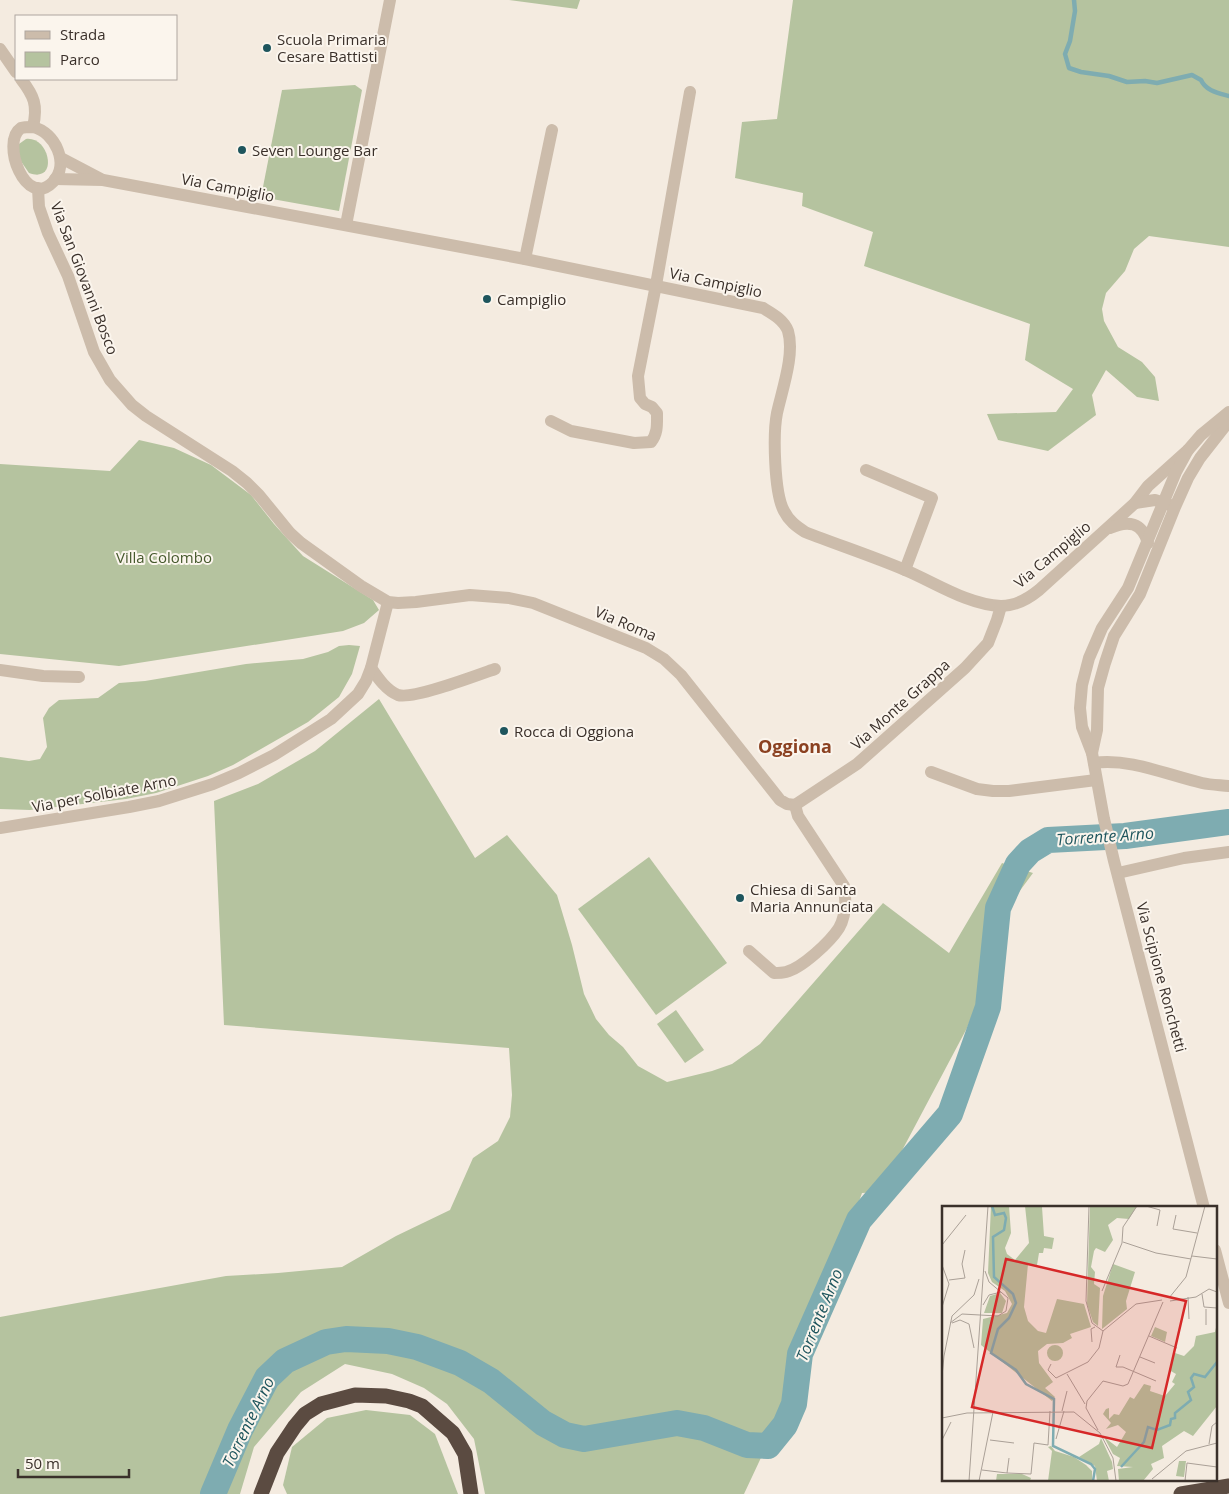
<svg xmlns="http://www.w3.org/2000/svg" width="1229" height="1494" font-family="'Open Sans',sans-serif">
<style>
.green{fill:#b5c39f}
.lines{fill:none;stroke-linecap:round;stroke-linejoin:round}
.stream{stroke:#7eacb1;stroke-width:4.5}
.river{stroke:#7eacb1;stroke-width:26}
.minor{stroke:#ccbcab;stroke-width:12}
.highway{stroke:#5b4b41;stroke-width:15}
.poi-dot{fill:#1e555d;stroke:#fbf5ed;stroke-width:2}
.labels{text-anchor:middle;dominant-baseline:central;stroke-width:4;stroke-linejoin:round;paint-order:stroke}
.poi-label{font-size:15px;fill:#3a302a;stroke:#fbf5ed;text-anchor:start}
.street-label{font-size:15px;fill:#3a302a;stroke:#fbf5ed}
.park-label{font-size:15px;fill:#46592d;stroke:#fbf5ed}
.water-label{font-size:16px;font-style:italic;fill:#1e555d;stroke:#fbf5ed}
.quarter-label{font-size:18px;font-weight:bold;fill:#8b4121;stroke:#fbf5ed}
.inset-river{fill:none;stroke:#7eacb1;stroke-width:2.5}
.inset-road{fill:none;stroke:#aaa097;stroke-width:1}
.view{fill:#d62828;fill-opacity:0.15;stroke:#d62828;stroke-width:2.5}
.inset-edge{fill:none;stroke:#3a302a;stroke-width:2.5}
</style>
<rect width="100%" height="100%" fill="#f4ebe0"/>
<g class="green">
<polygon points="509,0 580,0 577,9"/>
<polygon points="793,0 1229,0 1229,247 1149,236 1134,249 1125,271 1106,293 1102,309 1104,321 1118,347 1142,362 1155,377 1159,401 1137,397 1106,370 1092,395 1096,415 1048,451 998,440 987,414 1056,412 1073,389 1025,360 1030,324 864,266 873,232 802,206 803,193 735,178 742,122 777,119"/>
<polygon points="355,85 362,90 339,211 261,197 282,90"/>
<path d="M 26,139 C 50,136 59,184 29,173 L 18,157 L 19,144 Z"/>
<polygon points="139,440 174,448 211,465 251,495 274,524 303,556 373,600 379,610 364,623 343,631 119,666 0,654 0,464 110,471"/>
<polygon points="349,645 360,646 352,674 339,697 308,722 233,765 208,776 156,793 126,799 30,810 0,809 0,757 29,761 40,759 47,747 43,718 49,708 59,700 98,698 119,683 145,681 246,664 303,659 328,652 339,646"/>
<polygon points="379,699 475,858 507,835 557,895 572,945 584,994 596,1019 609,1035 623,1047 638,1066 667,1082 712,1071 732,1064 760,1044 883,903 949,953 1002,863 1033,873 1013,900 1001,943 967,1028 880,1192 862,1193 834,1272 792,1376 780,1417 744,1494 485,1494 474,1439 447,1404 424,1388 392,1374 345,1364 301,1392 254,1447 240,1494 0,1494 0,1317 226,1276 278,1273 342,1267 396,1236 450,1210 473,1158 498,1141 510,1117 512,1095 509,1048 224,1025 214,801 258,784 315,751"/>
<polygon points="649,857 727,963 656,1015 578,909"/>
<polygon points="676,1010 704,1050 685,1063 657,1024"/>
<polygon points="366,1410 410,1415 435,1434 458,1494 287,1494 283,1485 292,1447 327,1418"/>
</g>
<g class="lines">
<path class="stream" d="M 1074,0 L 1075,11 L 1070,41 L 1065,54 L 1069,68 L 1081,72 L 1109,76 L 1127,82 L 1145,81 L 1157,83 L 1192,75 L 1201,80 C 1206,91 1218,93 1229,96"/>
<polyline class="river" points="213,1494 240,1430 267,1378 285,1361 326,1342 346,1339 388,1341 417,1347 460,1363 491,1381 543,1423 565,1435 584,1439 677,1423 704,1428 747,1445 768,1446 785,1425 794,1404 800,1354 859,1220 950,1114 988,1007 998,908 1018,864 1030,851 1048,840 1125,836 1229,822"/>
<g class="minor">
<polyline points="0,49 16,72"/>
<path d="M 21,79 C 34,96 38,105 33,127"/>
<path d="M 33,127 C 55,132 70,164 53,182 C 26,210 0,142 21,128 C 24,127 29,127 33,127 Z"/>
<polyline points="61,158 101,179"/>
<path d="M 55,179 L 103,180 L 525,259 L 763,308 C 773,314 784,320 788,331 C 795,354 782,390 777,413 C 773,433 774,493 784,511 C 789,521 796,526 805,532 C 838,545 872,556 905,570 C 934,582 968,605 1001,606 C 1015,606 1028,599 1039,590 L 1135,503 L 1148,486 L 1188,450"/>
<polyline points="38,188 39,207 48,233 68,276 94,352 110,380 132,405 146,416 232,471 247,483 259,495 290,533 301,543 361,586 388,602 398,603 416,602 470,595 509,598 533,603 646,648 664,659 681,675 780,800 787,804 795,805"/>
<polyline points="346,225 390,0"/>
<polyline points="525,259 552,130"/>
<path d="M 551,421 L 571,431 L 634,443 L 651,442 C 658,433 657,424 657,413 L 652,407 L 645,404 L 640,398 L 638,376 L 656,285 L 690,92"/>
<polyline points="866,470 932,498 905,570"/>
<polyline points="1135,503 1155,500 1170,505"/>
<path d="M 1110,528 C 1128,520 1142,522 1148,543"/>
<path d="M 371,668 C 378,678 386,690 398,695 C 412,700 478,675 495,669"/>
<polyline points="0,670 43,676 79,677"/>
<polyline points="1092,753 1097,730 1098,688 1105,663 1114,636 1140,594 1175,507 1188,478 1200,458 1229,421"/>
<path d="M 1094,763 C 1130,758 1167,775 1202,783 C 1211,785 1220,785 1229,786"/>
<polyline points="931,772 977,789 993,791 1009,791 1096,780"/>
<polyline points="795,805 857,764 965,668 988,643 997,620 1001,606"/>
<polyline points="0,828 129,807 159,801 213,784 239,773 274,755 331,719 358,694 366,681 371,668 388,602"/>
<polyline points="1118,873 1184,858 1229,852"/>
<path d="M 749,951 L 774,973 C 778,973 782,973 786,972 C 802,968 830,942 839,928 C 846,916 846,899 844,886 L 798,816 L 795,805"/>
<polyline points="1204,1208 1114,861 1104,819 1092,753 1082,727 1080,708 1082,685 1089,658 1102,628 1128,588 1176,472 1188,450 1201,435 1229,412"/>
<polyline points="1215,1250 1229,1303"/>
</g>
<g class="highway">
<polyline points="261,1494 277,1453 295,1426 305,1414 321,1404 355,1395 386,1396 409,1401 422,1406 453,1433 465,1454 471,1494"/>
<polyline points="1181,1494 1229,1486"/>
</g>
</g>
<g class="poi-dot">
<circle cx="267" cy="48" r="5"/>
<circle cx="242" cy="150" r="5"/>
<circle cx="487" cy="299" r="5"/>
<circle cx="504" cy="731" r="5"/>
<circle cx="740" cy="898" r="5"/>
</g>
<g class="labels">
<g class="poi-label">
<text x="277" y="39">Scuola Primaria<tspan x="277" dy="17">Cesare Battisti</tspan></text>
<text x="252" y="150">Seven Lounge Bar</text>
<text x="497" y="299">Campiglio</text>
<text x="514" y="731">Rocca di Oggiona</text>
<text x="750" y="889">Chiesa di Santa<tspan x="750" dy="17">Maria Annunciata</tspan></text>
</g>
<g class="street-label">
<text transform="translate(228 187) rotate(11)">Via Campiglio</text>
<text transform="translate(85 278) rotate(69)">Via San Giovanni Bosco</text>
<text transform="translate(716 282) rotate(12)">Via Campiglio</text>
<text transform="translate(1052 554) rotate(-40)">Via Campiglio</text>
<text transform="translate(626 623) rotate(23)">Via Roma</text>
<text transform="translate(900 704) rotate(-42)">Via Monte Grappa</text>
<text transform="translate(104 793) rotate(-11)">Via per Solbiate Arno</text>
<text transform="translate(1162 977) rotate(75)">Via Scipione Ronchetti</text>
</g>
<g class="park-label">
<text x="164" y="557">Villa Colombo</text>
</g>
<g class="water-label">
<text transform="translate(1105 836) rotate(-4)">Torrente Arno</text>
<text transform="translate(819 1315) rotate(-68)">Torrente Arno</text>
<text transform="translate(248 1422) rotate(-64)">Torrente Arno</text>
</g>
<g class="quarter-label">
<text x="795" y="746">Oggiona</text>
</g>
</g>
<g transform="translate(942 1206)">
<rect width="275" height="275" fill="#f4ebe0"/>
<path d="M 49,0 L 67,0 L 69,27 L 63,42 L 65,48 L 73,54 L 87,37 L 83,0 L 100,1 L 102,30 L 112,32 L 110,43 L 102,42 L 101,47 L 97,47 L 95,59 L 86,58 L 82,101 L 86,115 L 96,125 L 104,127 L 115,93 L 142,98 L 149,121 L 128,128 L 130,132 L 121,137 L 105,138 L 96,145 L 97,157 L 111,176 L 103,182 L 113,191 L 110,195 L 39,139 L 41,113 L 65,107 L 70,98 L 63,85 L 50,76 L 46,67 ZM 148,0 L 195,0 L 187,13 L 175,12 L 166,19 L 171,34 L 163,46 L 154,42 L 152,45 L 149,61 L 153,66 L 152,78 L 158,82 L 156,120 L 151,116 L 145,98 ZM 171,58 L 193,66 L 184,95 L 185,103 L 160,123 L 161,90 ZM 58,87 L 64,95 L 60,107 L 42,107 L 48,90 ZM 275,117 L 275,200 L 251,230 L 242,225 L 220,240 L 222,252 L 209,258 L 211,263 L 201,275 L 177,275 L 176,263 L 191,261 L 175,260 L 178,252 L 171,248 L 162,231 L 175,241 L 184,226 L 176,219 L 164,223 L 169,217 L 161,208 L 164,203 L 167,202 L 167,213 L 172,208 L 177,209 L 188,191 L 192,193 L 202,178 L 209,180 L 208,185 L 223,190 L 233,178 L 230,176 L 234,168 L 227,164 L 233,147 L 242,150 L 252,140 L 254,130 L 273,126 ZM 213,121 L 225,126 L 223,136 L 209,130 ZM105 147a8 8 0 1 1 16 0a8 8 0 1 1-16 0ZM 159,232 L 170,256 L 171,263 L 165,265 L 167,275 L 155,275 L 153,260 L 137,251 L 157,238 ZM 109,240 L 113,245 L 132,251 L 144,259 L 150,265 L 150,274 L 106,275 L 110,245 L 106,241 ZM 237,255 L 244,255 L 242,271 L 234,270 ZM 55,268 L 80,268 L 89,272 L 88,275 L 54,275 Z" fill="#b5c39f"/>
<path class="inset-river" d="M 50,0 L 53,9 L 62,7 L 64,12 L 62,24 L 51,31 L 52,71 L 71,88 L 74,97 L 67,112 L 56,123 L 49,147 L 74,164 L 84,178 L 112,193 L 111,240 L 149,258 L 153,263 L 151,275M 179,261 L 202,236 L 206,221 L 215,224 L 228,219 L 229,213 L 233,212 L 233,207 L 249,194 L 246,186 L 252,181 L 249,172 L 252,168 L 263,171 L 275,156"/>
<path class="inset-road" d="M 147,0 L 144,95 L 150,117 L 161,125M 204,0 L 218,4 L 215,20M 234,9 L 231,23 L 255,27M 181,36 L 214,47 L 249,53M 0,39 L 24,9M 250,50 L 275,53M 0,59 L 7,78 L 0,101M 7,74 L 23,72 L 20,58 L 23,44M 160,85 L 180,37 L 181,21 L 195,0M 260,88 L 262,101 L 275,102M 246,91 L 247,113M 227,92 L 244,71 L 263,0M 228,95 L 254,91 L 267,83 L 275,86M 41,99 L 47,89 L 59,86M 8,117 L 20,108 L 56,110 L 64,105 L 66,92 L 47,76 L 43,65M 10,117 L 18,114 L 27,118 L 32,142M 264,119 L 264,103M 161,125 L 194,98 L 220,94M 207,130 L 235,142M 150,136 L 149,123 L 153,121M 178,149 L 174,161 L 181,161 L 214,175M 2,150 L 10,110 L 32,89 L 37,73M 198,151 L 213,157M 109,158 L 106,164 L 114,172 L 146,156 L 157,142 L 161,125M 125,168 L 143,198M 0,170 L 2,150M 120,205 L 125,185M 0,212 L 25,207 L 132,206 L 158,227 L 171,252 L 174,275M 156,224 L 144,202 L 145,195 L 161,175 L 181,180 L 186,178 L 221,96M 114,233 L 122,205M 0,234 L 9,216M 48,234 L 72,237M 267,238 L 270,220 L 275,216M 40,264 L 65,267 L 67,252M 65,267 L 89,268 L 92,237 L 106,239 L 108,205M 210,273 L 244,245 L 275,237M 27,275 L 46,0M 37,275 L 51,206M 243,275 L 245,257 L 275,261"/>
<path class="view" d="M 64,53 L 244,95 L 210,242 L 30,201 Z"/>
<rect width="275" height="275" class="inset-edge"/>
</g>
<rect x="15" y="15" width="162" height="65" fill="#fbf5ed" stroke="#aea69f"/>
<rect x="25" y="31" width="25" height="8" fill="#ccbcab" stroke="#aea69f"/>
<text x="60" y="40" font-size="15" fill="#3a302a">Strada</text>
<rect x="25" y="52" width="25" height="15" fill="#b5c39f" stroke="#aea69f"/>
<text x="60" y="65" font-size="15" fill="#3a302a">Parco</text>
<path d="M18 1469v8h111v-8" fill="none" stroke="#3a302a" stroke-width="2.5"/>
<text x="25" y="1469" font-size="15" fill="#3a302a" stroke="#fbf5ed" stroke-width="4" paint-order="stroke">50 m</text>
</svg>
